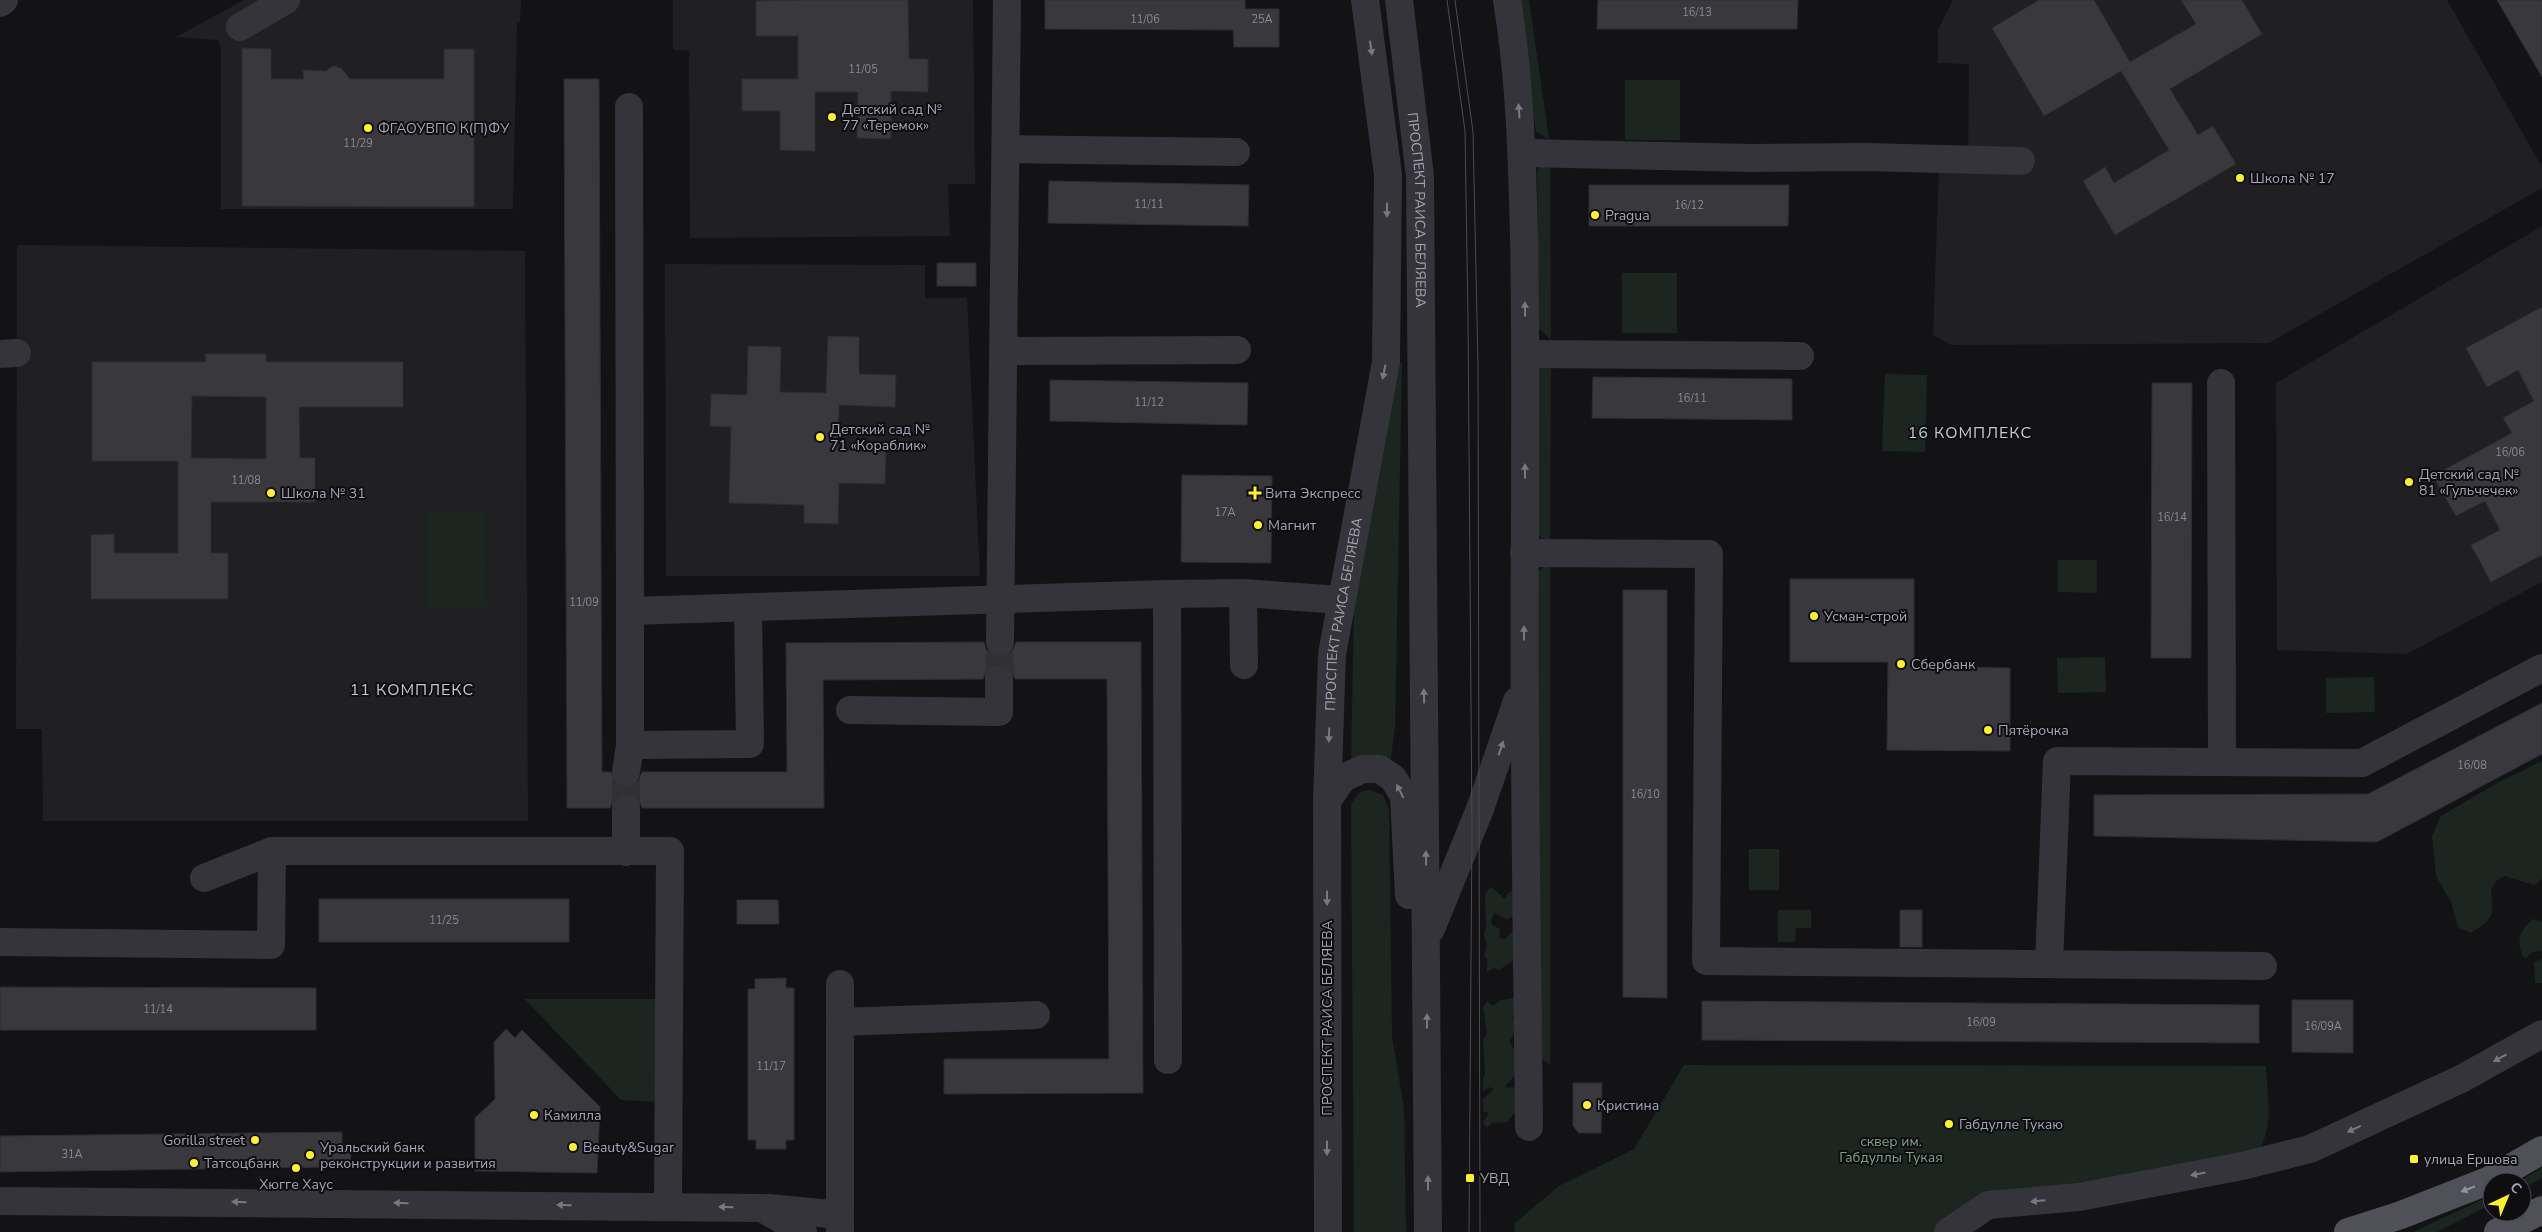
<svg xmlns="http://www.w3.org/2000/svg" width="2542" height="1232" font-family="'Nunito Sans',sans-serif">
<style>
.built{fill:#201f22}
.green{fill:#1d2520}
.building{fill:#38383d;stroke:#2e2d31;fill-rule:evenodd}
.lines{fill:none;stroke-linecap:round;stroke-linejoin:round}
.minor-tunnel{stroke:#303035;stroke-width:28;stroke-dasharray:28 14;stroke-linecap:butt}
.minor{stroke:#35343a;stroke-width:28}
.major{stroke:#505059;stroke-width:28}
.tram{stroke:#4b4b53;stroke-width:1}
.oneway{fill:#787784}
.oneway2{fill:#9393a3}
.poi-dot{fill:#fef322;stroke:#0e0e10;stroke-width:2}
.labels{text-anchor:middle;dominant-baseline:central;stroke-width:4;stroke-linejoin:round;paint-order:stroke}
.number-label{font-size:11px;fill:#898998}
.poi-label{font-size:14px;fill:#a4a4b6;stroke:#0e0e10;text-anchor:start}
.street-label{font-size:14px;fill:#a4a4b6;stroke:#0e0e10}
.park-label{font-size:14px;fill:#79a388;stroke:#0e0e10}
.quarter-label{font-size:16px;letter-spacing:1px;fill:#c5c5d2;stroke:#0e0e10}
</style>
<rect width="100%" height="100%" fill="#131315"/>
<g class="built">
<polygon points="244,0 521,0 520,22 517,22 513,209 221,209 221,48 218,40 176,37"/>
<polygon points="673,0 973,0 975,184 948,184 950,236 690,238 689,50 673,50"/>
<polygon points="1953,0 2447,0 2542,167 2542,188 2269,343 1951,345 1933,335 1939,168 1968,161 1969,64 1938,63 1938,30"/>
<polygon points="2542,226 2542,582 2407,654 2277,650 2276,383"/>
<polygon points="17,245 525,251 528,821 43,821 42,729 16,729"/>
<polygon points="665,264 925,265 925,298 967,298 980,576 666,576"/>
</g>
<g class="green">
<polygon points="1517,0 1529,0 1549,139 1536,132"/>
<rect x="1625" y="80" width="55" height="60"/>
<polygon points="1550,160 1551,340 1539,328 1537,171 1542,163"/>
<rect x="1622" y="273" width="55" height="60"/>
<polygon points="1396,362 1402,363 1395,727 1390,764 1351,764 1354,604"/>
<polygon points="1538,368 1551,368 1550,544 1537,534"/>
<polygon points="1885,374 1927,375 1925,452 1882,451"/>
<polygon points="427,512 485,513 487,607 426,607"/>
<polygon points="2058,560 2097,560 2097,593 2058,592"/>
<polygon points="1550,563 1550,1065 1534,1052 1537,575 1541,569"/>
<polygon points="2105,657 2106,692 2058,693 2057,658"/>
<polygon points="2374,677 2375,712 2326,713 2326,678"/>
<path d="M 2542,761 L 2542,879 L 2534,885 L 2505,876 L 2497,880 L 2491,889 C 2494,916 2494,918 2471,933 L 2458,927 L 2451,902 L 2436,876 L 2432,836 L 2441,816 L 2497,783 Z"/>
<path d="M 1370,790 L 1383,795 L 1389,809 L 1392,1037 L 1404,1108 L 1406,1232 L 1354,1232 L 1351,805 C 1356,795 1359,791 1370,790 Z"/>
<rect x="1749" y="849" width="30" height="41"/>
<polygon points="1491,887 1505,899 1508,893 1515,890 1514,916 1507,919 1494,913 1491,920 1492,925 1500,929 1499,937 1504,940 1512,932 1518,932 1517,958 1499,970 1494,968 1487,972 1487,959 1484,956 1487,946 1484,933 1486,928 1485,893"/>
<polygon points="1778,910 1811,910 1811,928 1796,928 1795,942 1778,942"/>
<path d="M 2533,919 L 2542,922 L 2542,951 L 2533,952 L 2525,959 C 2515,943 2519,931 2533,919 Z"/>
<polygon points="2542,959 2542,983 2535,983 2534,962"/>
<polygon points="1514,998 1519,1008 1512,1019 1521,1022 1509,1042 1516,1052 1519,1071 1505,1086 1507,1088 1514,1087 1522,1104 1507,1122 1492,1123 1487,1128 1483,1123 1489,1113 1483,1111 1483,1099 1494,1089 1490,1087 1483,1091 1483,1077 1485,1074 1483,1040 1487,1033 1483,1007 1487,1001 1492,1006 1501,1000"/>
<polygon points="525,999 658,999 660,1102 621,1100"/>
<path d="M 1684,1065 L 2266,1066 C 2267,1093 2276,1139 2252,1156 L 1988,1197 L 1936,1232 L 1515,1232 L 1514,1224 L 1559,1186 L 1634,1149 Z"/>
<polygon points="2542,1168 2542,1178 2522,1189 2522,1182 2518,1182"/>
<polygon points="2492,1195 2492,1204 2437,1232 2413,1232"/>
</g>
<g class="building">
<polygon points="797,0 908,0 909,59 928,59 928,92 891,91 891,139 857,138 858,92 815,92 815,151 780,150 780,111 742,111 742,79 798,79 798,36 756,36 756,1"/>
<polygon points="1045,0 1245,0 1245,9 1279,9 1279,47 1234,47 1233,30 1045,29"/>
<polygon points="1598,0 1798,0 1797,29 1597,29"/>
<polygon points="2039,0 2094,0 2130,62 2196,24 2181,0 2242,0 2262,34 2170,89 2198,135 2213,126 2236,164 2115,235 2083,181 2105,167 2114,183 2169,150 2121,71 2044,116 1992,28"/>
<polygon points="2497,0 2542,0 2542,77"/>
<polygon points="242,48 271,49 271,79 304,79 303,70 326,71 333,66 341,68 350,79 444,79 444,49 474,49 474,207 242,206"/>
<polygon points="564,79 599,79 602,772 611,772 616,784 624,787 631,787 638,782 642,772 787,772 786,643 984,642 986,649 992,655 1000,658 1007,656 1013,650 1016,642 1141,642 1143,1093 944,1094 944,1059 1109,1059 1107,679 1015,679 1013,672 1007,666 999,663 992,665 986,671 983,679 823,680 824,808 642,808 640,802 634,796 626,793 618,796 612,802 610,808 567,808"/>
<polygon points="1049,181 1249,185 1248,226 1048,223"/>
<polygon points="1589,185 1789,185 1788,226 1589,226"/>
<rect x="937" y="263" width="39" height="23"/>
<polygon points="2542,307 2542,555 2491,582 2471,545 2500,530 2485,501 2456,516 2433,476 2512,433 2503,418 2534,401 2518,370 2487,387 2466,348"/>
<polygon points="828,336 859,337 859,374 896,375 895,407 839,405 838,450 886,451 885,484 839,483 838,524 804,523 804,505 729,503 731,427 710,426 711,394 747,395 748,346 781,347 780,392 826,393"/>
<path d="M 205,354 L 266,354 L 266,362 L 403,362 L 403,407 L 299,407 L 300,458 L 315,458 L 315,502 L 211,502 L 211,553 L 228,553 L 228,599 L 91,599 L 91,535 L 114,534 L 114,553 L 178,553 L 178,461 L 92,461 L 92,362 L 206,362 ZM 192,396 L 266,397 L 266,459 L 191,458 Z"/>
<polygon points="1593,377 1792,379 1792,420 1592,418"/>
<polygon points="1050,380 1248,383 1247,425 1050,421"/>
<polygon points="2152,383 2192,383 2191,658 2151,658"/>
<polygon points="1182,475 1272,476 1271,563 1181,562"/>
<polygon points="1790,579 1914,579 1914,666 2010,668 2010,751 1887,750 1888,662 1790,662"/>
<polygon points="1623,590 1667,590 1667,998 1623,997"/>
<polygon points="2542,703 2542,754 2377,842 2094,836 2094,795 2368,794"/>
<rect x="319" y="899" width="250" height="43"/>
<polygon points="737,900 778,900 779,924 737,924"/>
<rect x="1900" y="910" width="22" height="37"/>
<polygon points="786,978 786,988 794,988 794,1140 786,1140 786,1149 756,1149 756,1140 748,1140 748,989 755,989 755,979"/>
<polygon points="0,987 316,988 316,1030 0,1030"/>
<polygon points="2292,1000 2353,1000 2353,1053 2292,1052"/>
<polygon points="1702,1001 2259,1005 2259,1043 1702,1040"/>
<polygon points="506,1029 515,1038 522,1030 600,1107 597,1173 475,1171 475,1118 495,1099 494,1042"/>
<polygon points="1573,1083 1602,1083 1601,1133 1579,1133 1573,1126"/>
<polygon points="342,1132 342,1143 348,1148 351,1156 350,1163 342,1169 331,1167 0,1172 0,1136"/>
</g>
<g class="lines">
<g class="minor-tunnel">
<polyline points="999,679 1000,642"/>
<polyline points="626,809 626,772"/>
</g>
<g class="minor">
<path id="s1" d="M 1399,0 L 1420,176 L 1428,1232"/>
<path d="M 1507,0 C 1520,79 1522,158 1524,237 C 1526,335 1525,434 1525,532 C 1523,730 1527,928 1529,1127"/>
<polyline points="0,3 4,0"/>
<polyline points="240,27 286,0"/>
<polyline points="629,107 630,611 1167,594 1243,593 1341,600"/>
<polyline points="1006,149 1236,152"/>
<polyline points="1522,153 1751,158 1865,157 2021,161"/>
<polyline points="1003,351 1237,350"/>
<polyline points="0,354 17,353"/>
<polyline points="1526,354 1800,356"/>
<polyline points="2221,383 2222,761"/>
<polyline points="1524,553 1709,554 1706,961 2263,966"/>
<polyline points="1243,593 1244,665"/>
<polyline points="1167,594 1168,1060"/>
<polyline points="630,611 630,745 750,744 748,609"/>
<polyline points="1000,642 1007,0"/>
<polyline points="850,710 999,712 999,679"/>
<polyline points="626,772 630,745"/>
<polyline points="1327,801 1343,778 1363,769 1379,769 1393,778 1404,796 1409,895"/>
<polyline points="626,852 626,809"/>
<polyline points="204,878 272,851"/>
<polyline points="1431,929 1480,809 1517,701"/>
<polyline points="0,942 271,945 272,851 670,851 668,1205"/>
<polyline points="2049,964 2057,761 2362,763 2542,668"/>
<polyline points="840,984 840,1232"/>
<polyline points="840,1022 1036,1015"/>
<polyline points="0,1201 762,1208 803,1232"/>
<polyline points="769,1208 840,1215"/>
<path id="s2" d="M 1328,1232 L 1327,801 L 1332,654 L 1386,362 L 1388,175 L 1365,0"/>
<polyline points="1948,1232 1988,1205 2079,1197 2242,1166 2310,1149 2461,1079 2542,1034"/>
</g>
<g class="major">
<polyline points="2348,1232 2401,1215 2490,1180 2542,1150"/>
<polyline points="2498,1232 2542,1210"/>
</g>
<g class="tram">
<polyline points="1447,0 1465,131 1468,319 1472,830 1469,1232"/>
<polyline points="1455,0 1473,132 1478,365 1480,1232"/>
</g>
</g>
<defs><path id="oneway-solid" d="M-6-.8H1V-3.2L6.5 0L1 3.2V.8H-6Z" transform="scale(1.25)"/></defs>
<g class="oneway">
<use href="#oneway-solid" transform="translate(1371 48) rotate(82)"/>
<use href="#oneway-solid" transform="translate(1519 111) rotate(-94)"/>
<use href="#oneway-solid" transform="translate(1387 210) rotate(91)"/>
<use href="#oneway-solid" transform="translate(1525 309) rotate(-91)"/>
<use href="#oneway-solid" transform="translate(1384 372) rotate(101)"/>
<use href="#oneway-solid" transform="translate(1525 471) rotate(-90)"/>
<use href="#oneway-solid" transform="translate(1524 633) rotate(-90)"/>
<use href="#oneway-solid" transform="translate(1424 696) rotate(-91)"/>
<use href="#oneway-solid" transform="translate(1329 735) rotate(92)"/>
<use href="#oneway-solid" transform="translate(1501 748) rotate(-71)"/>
<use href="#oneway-solid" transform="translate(1400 791) rotate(-117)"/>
<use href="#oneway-solid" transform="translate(1426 858) rotate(-91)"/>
<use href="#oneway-solid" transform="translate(1327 898) rotate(90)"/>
<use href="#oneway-solid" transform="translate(1427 1021) rotate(-90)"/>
<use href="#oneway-solid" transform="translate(2500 1058) rotate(151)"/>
<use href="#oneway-solid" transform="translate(2354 1129) rotate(155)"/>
<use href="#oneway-solid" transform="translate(1327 1148) rotate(90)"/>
<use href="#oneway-solid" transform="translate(2198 1174) rotate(169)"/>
<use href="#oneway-solid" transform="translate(1428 1183) rotate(-90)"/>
<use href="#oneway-solid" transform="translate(2038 1201) rotate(175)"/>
<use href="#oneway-solid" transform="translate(239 1202) rotate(-179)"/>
<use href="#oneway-solid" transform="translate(401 1203) rotate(-179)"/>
<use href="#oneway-solid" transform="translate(564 1205) rotate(-179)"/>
<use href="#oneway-solid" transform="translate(726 1207) rotate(-179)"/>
</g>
<use class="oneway2" href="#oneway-solid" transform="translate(2468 1189) rotate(159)"/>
<g class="poi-dot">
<circle cx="832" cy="117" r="5"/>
<circle cx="368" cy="128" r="5"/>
<circle cx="2240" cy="178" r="5"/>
<circle cx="1595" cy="215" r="5"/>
<circle cx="820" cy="437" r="5"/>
<circle cx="2409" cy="482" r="5"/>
<circle cx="271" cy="493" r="5"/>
<path d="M1252.5 485.5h5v5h5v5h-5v5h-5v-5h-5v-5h5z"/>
<circle cx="1258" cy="525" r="5"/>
<circle cx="1814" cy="616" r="5"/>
<circle cx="1901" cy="664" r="5"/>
<circle cx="1988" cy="730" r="5"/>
<circle cx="1587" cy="1105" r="5"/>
<circle cx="534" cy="1115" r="5"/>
<circle cx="1949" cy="1124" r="5"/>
<circle cx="255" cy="1140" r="5"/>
<circle cx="573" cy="1147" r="5"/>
<circle cx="310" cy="1155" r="5"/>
<rect x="2409" y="1154" width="10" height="10" rx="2.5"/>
<circle cx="194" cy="1163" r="5"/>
<circle cx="296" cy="1168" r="5"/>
<rect x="1465" y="1173" width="10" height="10" rx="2.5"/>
</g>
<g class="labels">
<g class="number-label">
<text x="1697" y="12">16/13</text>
<text x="1145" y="19">11/06</text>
<text x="1262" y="19">25А</text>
<text x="863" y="69">11/05</text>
<text x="358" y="143">11/29</text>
<text x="1149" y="204">11/11</text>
<text x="1689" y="205">16/12</text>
<text x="1692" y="398">16/11</text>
<text x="1149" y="402">11/12</text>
<text x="2510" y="452">16/06</text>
<text x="246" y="480">11/08</text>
<text x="1225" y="512">17А</text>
<text x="2172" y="517">16/14</text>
<text x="584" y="602">11/09</text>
<text x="2472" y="765">16/08</text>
<text x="1645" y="794">16/10</text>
<text x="444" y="920">11/25</text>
<text x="158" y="1009">11/14</text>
<text x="1981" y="1022">16/09</text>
<text x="2323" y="1026">16/09А</text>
<text x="771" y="1066">11/17</text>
<text x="72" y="1154">31А</text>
</g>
<g class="poi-label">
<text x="842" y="109">Детский сад №<tspan x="842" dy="16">77 «Теремок»</tspan></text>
<text x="378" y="128">ФГАОУВПО К(П)ФУ</text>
<text x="2250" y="178">Школа № 17</text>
<text x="1605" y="215">Pragua</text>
<text x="830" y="429">Детский сад №<tspan x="830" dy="16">71 «Кораблик»</tspan></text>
<text x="2419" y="474">Детский сад №<tspan x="2419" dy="16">81 «Гульчечек»</tspan></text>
<text x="281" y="493">Школа № 31</text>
<text x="1265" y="493">Вита Экспресс</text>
<text x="1268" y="525">Магнит</text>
<text x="1824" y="616">Усман-строй</text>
<text x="1911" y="664">Сбербанк</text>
<text x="1998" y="730">Пятёрочка</text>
<text x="1597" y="1105">Кристина</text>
<text x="544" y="1115">Камилла</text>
<text x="1959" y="1124">Габдулле Тукаю</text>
<text x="245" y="1140" text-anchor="end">Gorilla street</text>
<text x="320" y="1147">Уральский банк<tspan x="320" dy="16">реконструкции и развития</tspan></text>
<text x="583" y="1147">Beauty&amp;Sugar</text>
<text x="2424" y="1159">улица Ершова</text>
<text x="204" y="1163">Татсоцбанк</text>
<text x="1480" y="1178">УВД</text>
<text x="296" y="1184" text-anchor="middle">Хюгге Хаус</text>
</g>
<g class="street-label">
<text stroke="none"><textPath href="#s1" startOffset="211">ПРОСПЕКТ РАИСА БЕЛЯЕВА</textPath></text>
<text stroke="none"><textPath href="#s2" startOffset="619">ПРОСПЕКТ РАИСА БЕЛЯЕВА</textPath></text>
<text transform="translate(1327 1018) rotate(-90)">ПРОСПЕКТ РАИСА БЕЛЯЕВА</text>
</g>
<g class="park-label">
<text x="1891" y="1141">сквер им.<tspan x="1891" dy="16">Габдуллы Тукая</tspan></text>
</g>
<g class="quarter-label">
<text x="1970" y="433">16 КОМПЛЕКС</text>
<text x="412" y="690">11 КОМПЛЕКС</text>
</g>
</g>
<g transform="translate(2507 1197) rotate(44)"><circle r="24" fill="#0e0e10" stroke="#4a4a52"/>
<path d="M0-4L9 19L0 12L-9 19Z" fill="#fef322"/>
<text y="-8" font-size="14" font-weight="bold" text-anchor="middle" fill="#a4a4b6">С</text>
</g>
</svg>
